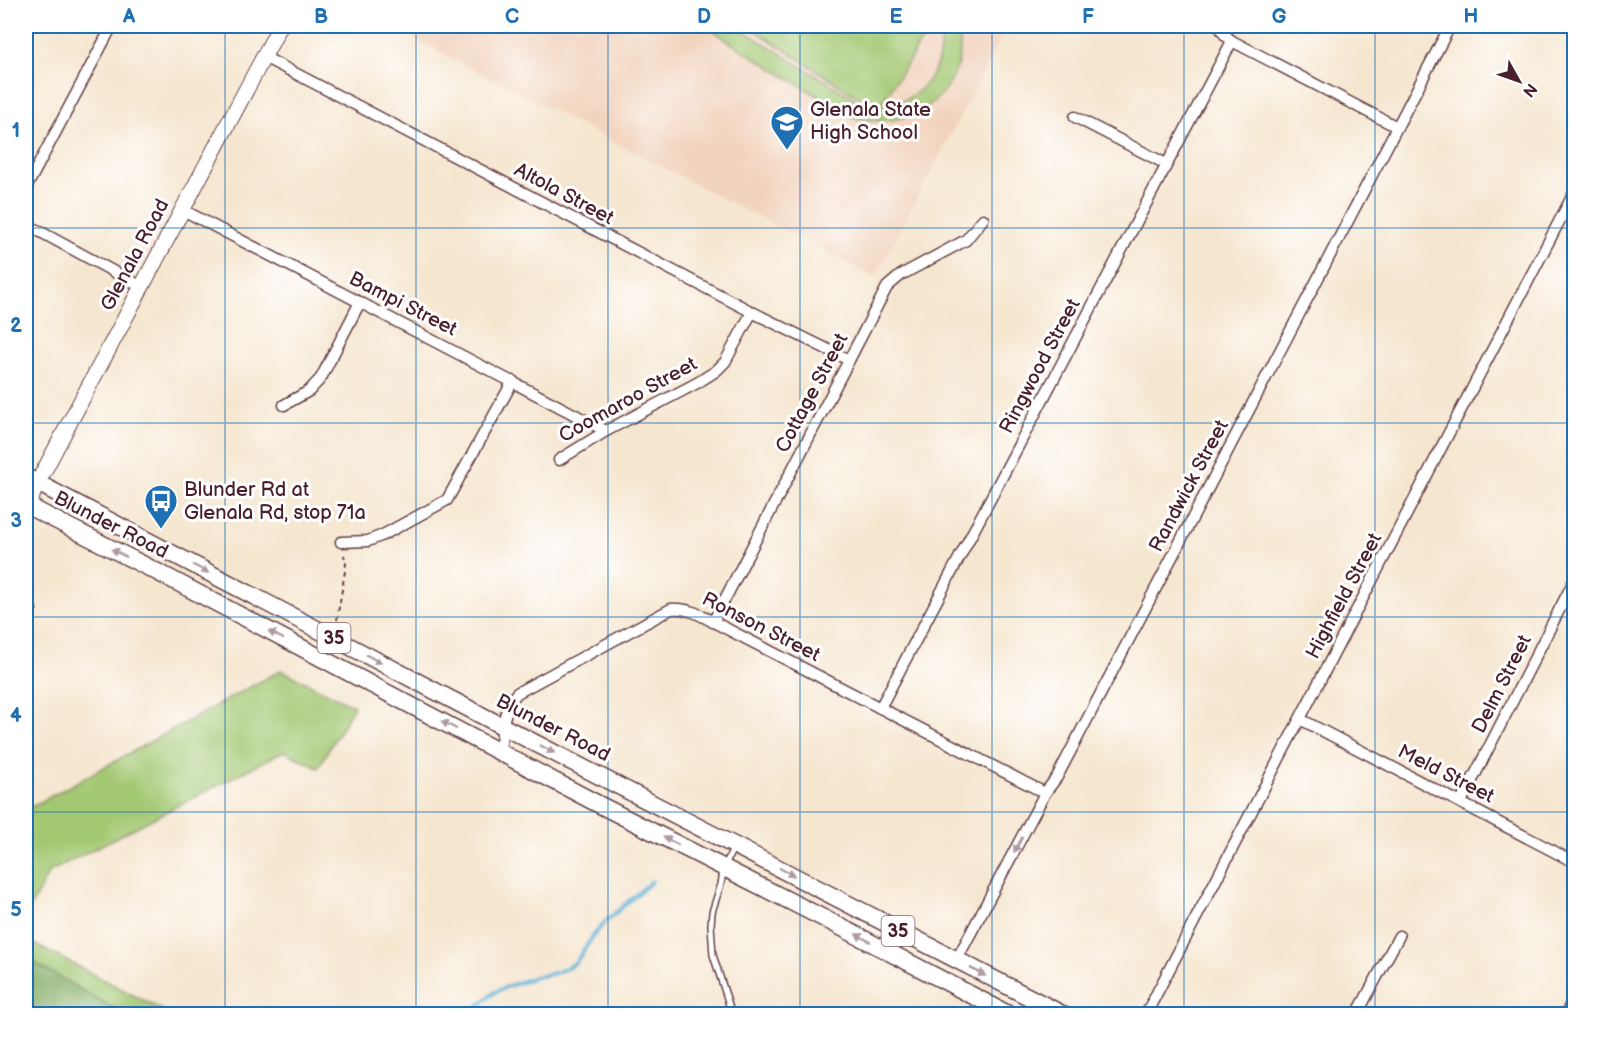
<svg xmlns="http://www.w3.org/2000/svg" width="1600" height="1040" font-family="'Balsamiq Sans',sans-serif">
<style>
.built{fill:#f2d4be}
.green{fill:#a3c872;stroke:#76744e;stroke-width:1.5}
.forest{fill:#82ac64;stroke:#666648;stroke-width:1.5}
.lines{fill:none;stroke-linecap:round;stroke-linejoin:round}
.stream{stroke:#55acd2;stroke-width:4}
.lane-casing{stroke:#643d44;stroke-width:8}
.street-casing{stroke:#643d44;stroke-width:13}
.secondary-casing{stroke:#643d44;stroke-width:17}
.primary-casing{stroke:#643d44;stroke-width:19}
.path{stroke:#643d44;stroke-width:2;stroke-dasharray:4.5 4.5;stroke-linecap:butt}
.lane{stroke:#fff;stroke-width:5}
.street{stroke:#fff;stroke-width:10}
.secondary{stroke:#fff;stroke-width:15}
.primary{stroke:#fff;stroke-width:16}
.oneway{fill:#ae9aa0}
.grid{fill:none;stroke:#1f6fb2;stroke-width:1.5;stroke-opacity:0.55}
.labels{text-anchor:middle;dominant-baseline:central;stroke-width:6;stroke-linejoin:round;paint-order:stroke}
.shield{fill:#fff;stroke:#80626b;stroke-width:1.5}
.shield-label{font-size:18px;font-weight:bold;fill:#4a1f2b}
.poi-label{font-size:20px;fill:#4a1f2b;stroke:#fff;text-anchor:start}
.street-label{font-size:20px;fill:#4a1f2b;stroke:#fff}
.neatline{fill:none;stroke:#1f6fb2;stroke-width:2}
.grid-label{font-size:20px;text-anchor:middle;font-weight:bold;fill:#1f6fb2}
</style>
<rect width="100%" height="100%" fill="#fff"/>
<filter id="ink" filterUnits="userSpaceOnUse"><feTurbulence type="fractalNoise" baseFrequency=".0167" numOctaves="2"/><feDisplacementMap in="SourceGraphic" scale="12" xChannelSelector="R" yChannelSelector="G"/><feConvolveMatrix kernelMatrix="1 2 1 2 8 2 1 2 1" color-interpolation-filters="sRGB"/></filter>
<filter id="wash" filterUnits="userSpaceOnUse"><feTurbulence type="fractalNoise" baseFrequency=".008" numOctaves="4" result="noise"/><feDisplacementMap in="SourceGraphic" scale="24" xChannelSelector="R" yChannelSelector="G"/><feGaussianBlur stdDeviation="1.35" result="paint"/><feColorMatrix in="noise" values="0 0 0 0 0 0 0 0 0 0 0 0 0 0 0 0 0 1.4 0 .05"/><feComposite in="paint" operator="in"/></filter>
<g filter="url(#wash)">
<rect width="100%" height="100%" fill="#f5e6cf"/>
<polygon class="built" points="389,26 1008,26 875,277"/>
<g class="green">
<path d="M 708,26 L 736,26 L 861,103 L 870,105 L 748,26 L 931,26 L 880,106 C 921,104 949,65 938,26 L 958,26 C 972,90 912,135 852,117 L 726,40 Z"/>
<polygon points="281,670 354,706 318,768 284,751 49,872 26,916 26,810"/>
<polygon points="26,940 170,1014 26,1014"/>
</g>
<polygon class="forest" points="26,958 124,1014 26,1014"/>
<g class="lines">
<polyline class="stream" points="468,1014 495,992 509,986 535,977 555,973 567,968 576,962 593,936 605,922 652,881"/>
</g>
</g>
<g filter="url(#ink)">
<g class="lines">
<g class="lane-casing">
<polyline id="lane" points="732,1014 713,955 711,925 712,912 721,884 724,867 733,849"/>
</g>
<g class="street-casing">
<g id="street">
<polyline points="1219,26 1225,35 1232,41 1397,127"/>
<polyline points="264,57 752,312 849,360"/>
<polyline points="1075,117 1166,164"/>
<polyline points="26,188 112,26"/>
<polyline points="183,210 606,431"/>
<polyline points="26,224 142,287"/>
<polyline points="284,405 309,391 321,378 360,302"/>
<polyline points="559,460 606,431 697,383 716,371 725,362 752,312"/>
<polyline points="341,542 368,541 383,535 447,500 513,381"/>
<polyline points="26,606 31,609"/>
<polyline points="713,622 887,287 901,275 966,240 983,219"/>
<polyline points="880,708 1232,41"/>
<polyline points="1300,719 1574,862"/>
<path d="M 500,753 C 502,732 502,709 517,693 L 671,609 C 682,608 690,610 700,615 L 1045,793"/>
<polyline points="1461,802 1574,581"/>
<polyline points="956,961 1045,793 1057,777 1450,26"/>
<polyline points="1146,1014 1574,193"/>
<polyline points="1357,1014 1399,936"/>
<polyline points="1566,1014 1574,998"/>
</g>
</g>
<g class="secondary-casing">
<polyline id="secondary" points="28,506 37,484 280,26"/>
</g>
<g class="primary-casing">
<g id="primary">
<polyline points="26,477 502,726 1062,1014"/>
<polyline points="26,505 171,579 598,804 833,923 1008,1014"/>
</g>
</g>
<polyline class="path" points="337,620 346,565 344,555"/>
<use href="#lane" class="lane"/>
<use href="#street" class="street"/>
<use href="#secondary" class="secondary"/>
<use href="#primary" class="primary"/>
</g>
<defs><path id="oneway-solid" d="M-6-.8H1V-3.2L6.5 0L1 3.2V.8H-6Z" transform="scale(1.5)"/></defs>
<g class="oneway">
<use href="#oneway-solid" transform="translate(119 553) rotate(-153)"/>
<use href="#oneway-solid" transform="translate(201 569) rotate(28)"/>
<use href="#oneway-solid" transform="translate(276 635) rotate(-152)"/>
<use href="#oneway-solid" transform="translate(374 659) rotate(28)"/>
<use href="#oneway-solid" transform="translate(449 725) rotate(-152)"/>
<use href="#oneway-solid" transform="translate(547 749) rotate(27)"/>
<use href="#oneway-solid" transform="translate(671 841) rotate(-153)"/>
<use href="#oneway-solid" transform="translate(1018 845) rotate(118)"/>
<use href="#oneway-solid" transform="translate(787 872) rotate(28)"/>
<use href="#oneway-solid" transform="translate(863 938) rotate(-152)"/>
<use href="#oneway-solid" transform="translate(978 972) rotate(27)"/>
</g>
</g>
<path class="grid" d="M 225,26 L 225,1014M 416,26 L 416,1014M 608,26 L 608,1014M 800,26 L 800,1014M 992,26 L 992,1014M 1184,26 L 1184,1014M 1375,26 L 1375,1014M 26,228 L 1574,228M 26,423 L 1574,423M 26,617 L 1574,617M 26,812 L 1574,812"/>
<defs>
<g id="school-pin" transform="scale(1.725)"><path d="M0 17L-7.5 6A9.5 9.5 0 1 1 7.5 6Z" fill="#1f6fb2" stroke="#fff"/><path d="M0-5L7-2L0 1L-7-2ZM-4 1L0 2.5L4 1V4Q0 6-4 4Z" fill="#fff"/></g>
<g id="bus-pin" transform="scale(1.725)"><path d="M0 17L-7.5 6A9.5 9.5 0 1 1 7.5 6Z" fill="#1f6fb2" stroke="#fff"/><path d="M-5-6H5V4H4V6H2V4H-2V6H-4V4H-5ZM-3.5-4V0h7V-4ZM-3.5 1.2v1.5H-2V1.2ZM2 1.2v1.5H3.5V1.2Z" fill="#fff"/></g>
</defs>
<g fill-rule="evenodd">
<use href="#school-pin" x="787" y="122"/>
<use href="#bus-pin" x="161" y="501"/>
</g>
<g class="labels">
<g class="shield">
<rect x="317.5" y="623" width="33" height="30" rx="4.5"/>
<rect x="881.5" y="916" width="33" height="30" rx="4.5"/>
</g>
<g class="shield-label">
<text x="334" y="638">35</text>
<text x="898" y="931">35</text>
</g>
<g class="poi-label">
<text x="810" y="110">Glenala State<tspan x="810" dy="23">High School</tspan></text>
<text x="184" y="490">Blunder Rd at<tspan x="184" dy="23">Glenala Rd, stop 71a</tspan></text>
</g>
<g class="street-label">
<text transform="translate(564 194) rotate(28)">Altola Street</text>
<text transform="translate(135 255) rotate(-62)">Glenala Road</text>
<text transform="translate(403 304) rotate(27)">Bampi Street</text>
<text transform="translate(1040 366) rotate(-62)">Ringwood Street</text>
<text transform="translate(812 393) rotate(-62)">Cottage Street</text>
<text transform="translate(628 400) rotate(-29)">Coomaroo Street</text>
<text transform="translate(1189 486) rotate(-62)">Randwick Street</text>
<text transform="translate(111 525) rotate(27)">Blunder Road</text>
<text transform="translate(1344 596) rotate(-62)">Highfield Street</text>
<text transform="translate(761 627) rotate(27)">Ronson Street</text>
<text transform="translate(1502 684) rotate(-63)">Delm Street</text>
<text transform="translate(553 728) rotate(27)">Blunder Road</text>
<text transform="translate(1446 774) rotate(27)">Meld Street</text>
</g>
</g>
<rect width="1600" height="1040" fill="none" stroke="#fff" stroke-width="66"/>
<g transform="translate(1519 81) rotate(130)" stroke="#ffffff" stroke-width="4.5" paint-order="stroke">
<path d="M0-4.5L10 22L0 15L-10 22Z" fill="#4a1f2b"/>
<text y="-9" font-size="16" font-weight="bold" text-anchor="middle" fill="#4a1f2b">N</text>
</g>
<rect x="33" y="33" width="1534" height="974" class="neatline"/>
<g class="grid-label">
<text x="129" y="23">A</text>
<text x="321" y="23">B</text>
<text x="512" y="23">C</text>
<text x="704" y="23">D</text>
<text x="896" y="23">E</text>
<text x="1088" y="23">F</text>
<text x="1279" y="23">G</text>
<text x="1471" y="23">H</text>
<text x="16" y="137">1</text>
<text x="16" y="332">2</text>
<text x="16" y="527">3</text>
<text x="16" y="722">4</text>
<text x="16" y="916">5</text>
</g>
</svg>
